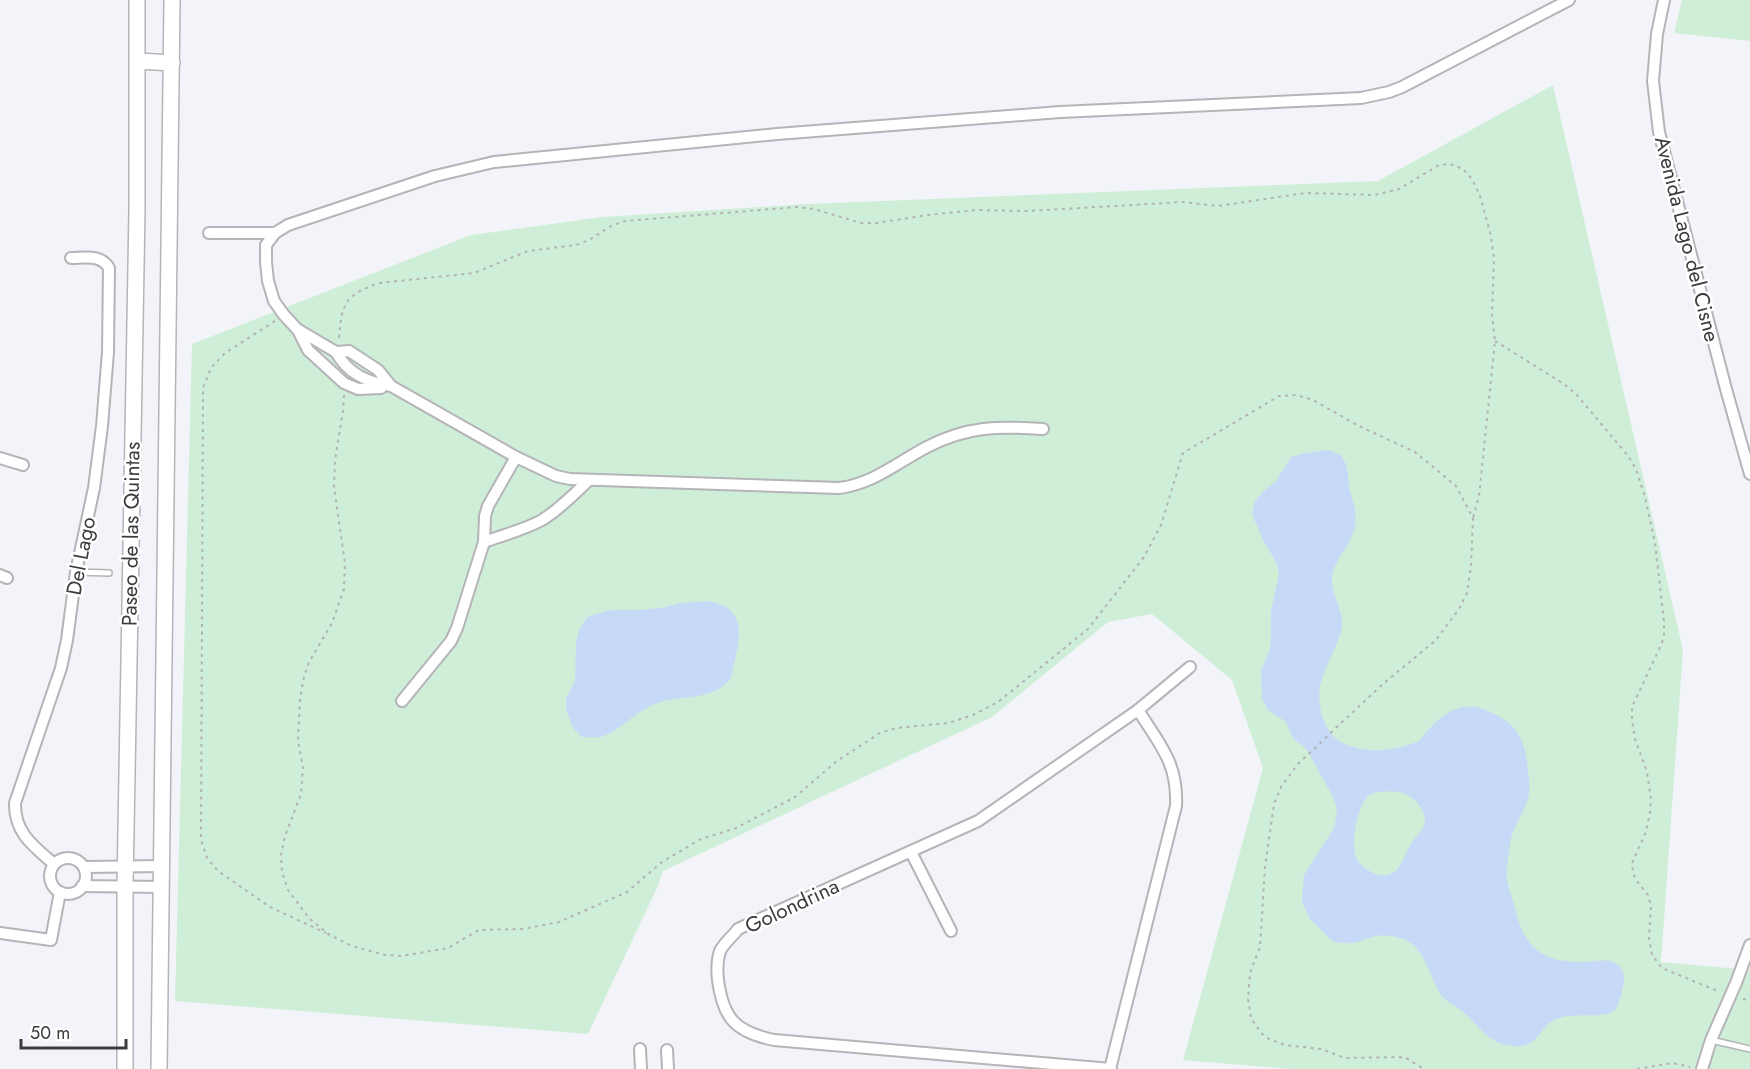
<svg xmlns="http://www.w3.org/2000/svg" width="1750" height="1069" font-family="Jost,sans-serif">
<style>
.green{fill:#cfeed7}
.water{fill:#c6daf7;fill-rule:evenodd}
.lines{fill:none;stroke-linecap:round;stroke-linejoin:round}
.lane-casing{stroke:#b4b4b9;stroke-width:8}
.street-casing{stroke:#b4b4b9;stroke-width:14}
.secondary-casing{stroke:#b4b4b9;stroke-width:18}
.path{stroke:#b2b2b6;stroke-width:2;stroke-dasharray:3 4.5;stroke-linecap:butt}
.lane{stroke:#fff;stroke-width:5}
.street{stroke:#fff;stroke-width:10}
.secondary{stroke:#fff;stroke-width:15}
.labels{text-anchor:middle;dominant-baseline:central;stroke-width:5;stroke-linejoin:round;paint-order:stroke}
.street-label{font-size:21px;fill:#3c3c3e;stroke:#fff}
</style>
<rect width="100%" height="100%" fill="#f3f4f9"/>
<g class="green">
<polygon points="1682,0 1750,0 1750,41 1674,33"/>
<polygon points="1553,85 1683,650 1661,962 1750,970 1750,1069 1291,1069 1183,1060 1263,768 1232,680 1152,614 1108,622 992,717 663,871 657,888 588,1034 175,1001 192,344 471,235 602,217 808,204 1378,181"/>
</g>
<g class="water">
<path d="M 1325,450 C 1331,451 1338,452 1342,457 C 1349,466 1348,481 1350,492 C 1352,498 1354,504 1355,510 C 1356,517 1356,526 1353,533 C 1348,549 1334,560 1332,578 C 1331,593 1344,613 1342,627 C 1338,648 1324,666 1320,687 C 1317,706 1324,734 1343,743 C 1365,754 1398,751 1419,741 C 1435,721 1455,699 1483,709 C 1516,721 1525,737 1528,770 C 1529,780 1531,791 1527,801 C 1523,814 1514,826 1511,839 C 1509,849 1506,869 1507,879 C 1509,892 1515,906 1518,919 C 1529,956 1553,963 1588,962 C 1597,961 1607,958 1615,963 C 1628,970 1624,983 1621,995 C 1619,1000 1619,1007 1614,1011 C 1602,1019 1572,1012 1556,1019 C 1543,1024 1539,1041 1526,1045 C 1521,1047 1517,1046 1513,1046 C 1487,1044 1480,1026 1462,1011 C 1455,1005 1446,1002 1441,995 C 1429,977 1427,953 1408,941 C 1398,936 1383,934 1372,937 C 1365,939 1358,943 1351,943 C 1345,944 1338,942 1333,942 L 1310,919 L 1302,902 L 1302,897 L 1304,875 L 1334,828 L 1337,810 L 1333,797 L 1307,750 L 1293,738 L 1286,722 L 1268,710 L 1262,699 L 1261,671 L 1270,649 L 1271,636 L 1271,610 L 1279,574 L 1276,562 L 1262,538 L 1252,514 L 1255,501 L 1264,491 L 1276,481 L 1291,457 L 1301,454 ZM 1376,792 C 1383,792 1392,791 1399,792 C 1412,794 1429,811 1424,826 C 1421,832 1414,838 1411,844 C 1406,852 1401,867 1394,872 C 1382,880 1365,871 1358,861 C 1349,849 1357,806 1368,796 C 1370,794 1373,794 1376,792 Z"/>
<path d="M 708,601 C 714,603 721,604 726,607 C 749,621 735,657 731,678 C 715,701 681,695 657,703 C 637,710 619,732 601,737 C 595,738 588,737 582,737 L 573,728 L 566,710 L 566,698 L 575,681 L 576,643 L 579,630 L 586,619 L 591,615 L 612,610 L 639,610 L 661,608 L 681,603 Z"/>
</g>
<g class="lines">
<g class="lane-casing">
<g id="lane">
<polyline points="76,572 109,573"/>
<polyline points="1711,1040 1750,1049"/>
</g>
</g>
<g class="street-casing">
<g id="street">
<polyline points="1664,0 1657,34 1653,81 1659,132 1726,389 1750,474"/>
<polyline points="209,233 275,233"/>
<polyline points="298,330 308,350 344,383 358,389 381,388"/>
<path d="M 336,352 C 348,374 367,382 391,386 L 516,457 L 556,476 L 570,479 L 839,488 C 873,484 898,462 927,447 C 967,426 999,426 1043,429"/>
<polyline points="391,386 378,370 349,351 336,352 297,329 284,315 274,301 268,281 266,262 266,245 275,233 288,225 435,176 494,162 777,134 1060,112 1361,98 1389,92 1402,87 1569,0"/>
<polyline points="0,458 23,465"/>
<path d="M 484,542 C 503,535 524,530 542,520 C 559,510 574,494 589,480"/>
<polyline points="0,575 7,578"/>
<polyline points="402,701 451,641 457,628 484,542 485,516 488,506 516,457"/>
<polyline points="911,852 951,931"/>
<circle cx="68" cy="876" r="18"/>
<path d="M 54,864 C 33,846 14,832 15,803 L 61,668 L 67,640 L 76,572 L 94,488 L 102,426 L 108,352 L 109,268 C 101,254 85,258 71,258"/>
<polyline points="84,867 162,866"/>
<polyline points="82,886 162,887"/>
<polyline points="0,933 51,940 60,892"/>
<polyline points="640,1049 641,1069"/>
<polyline points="667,1050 668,1069"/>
<path d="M 1110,1069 L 1176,806 C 1178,763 1160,745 1138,710"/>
<path d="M 1111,1069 L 774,1040 C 735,1032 723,1018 718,980 C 717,971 717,960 720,951 C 724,943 733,936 738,929 L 978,821 L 1138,710 L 1190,667"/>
<polyline points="1702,1069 1711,1040 1736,983 1750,945"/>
</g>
</g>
<g class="secondary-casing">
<g id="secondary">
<polyline points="138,61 172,63"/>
<polyline points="125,1069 125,886 137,210 137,0"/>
<polyline points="159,1069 172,0"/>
</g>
</g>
<g class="path">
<polyline points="275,321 225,353 211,368 203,388 201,840 207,858 218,871 270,907 326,933"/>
<path d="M 339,338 C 342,303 344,296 379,283 L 474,273 L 528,251 L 576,245 L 589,240 L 611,226 L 625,221 L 797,207 L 814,209 L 861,223 L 876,223 L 928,215 L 976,210 L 1028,211 L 1183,202 L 1218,206 L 1305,193 L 1374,195 L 1399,189 L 1439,165 L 1450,164 L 1463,169 L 1472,179 L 1480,196 L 1490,232 L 1494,258 L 1492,315 L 1495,341 L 1479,496 L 1473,518"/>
<polyline points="1495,341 1564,384 1577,395 1629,457 1636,469 1645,497 1655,543 1664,622 1664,635 1662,643 1632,707 1632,720 1635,739 1647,772 1651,800 1650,812 1646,832 1632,863 1633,873 1636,880 1648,895 1651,906 1649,938 1652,955 1662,968 1720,992"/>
<polyline points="344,395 343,411 335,460 334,487 345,563 344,589 332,623 309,662 304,677 300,699 298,740 303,768 301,794 285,836 281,855 282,872 288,890 309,918 328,934 352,946 385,955 401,956 448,948 479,930 523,929 559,922 627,892 662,862 701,839 736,828 795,797 837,761 880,733 896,728 948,723 973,715 998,702 1088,629 1144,557 1161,525 1183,453 1279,396 1296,395 1313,400 1359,426 1415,452 1456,486 1473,518 1471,566 1467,593 1459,609 1436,640 1383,684 1339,725 1297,765 1281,787 1274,804 1265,867 1260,947 1250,973 1248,999 1251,1018 1261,1033 1269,1039 1285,1045 1321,1049 1345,1058 1398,1057 1406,1058 1424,1069"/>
<polyline points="1743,999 1750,1000"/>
<polyline points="1637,1069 1672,1063 1690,1067"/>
</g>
<use href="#lane" class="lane"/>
<use href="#street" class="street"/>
<use href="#secondary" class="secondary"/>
</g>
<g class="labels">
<g class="street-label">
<text transform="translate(1687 239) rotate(76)">Avenida Lago del Cisne</text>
<text transform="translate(131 534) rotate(-89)">Paseo de las Quintas</text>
<text transform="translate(81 556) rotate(-79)">Del Lago</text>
<text transform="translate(792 906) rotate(-25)">Golondrina</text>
</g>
</g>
<path d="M21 1039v9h105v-9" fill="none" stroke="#3c3c3e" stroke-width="3"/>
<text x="30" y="1039" font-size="18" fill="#3c3c3e" stroke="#ffffff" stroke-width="4.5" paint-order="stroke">50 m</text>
</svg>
